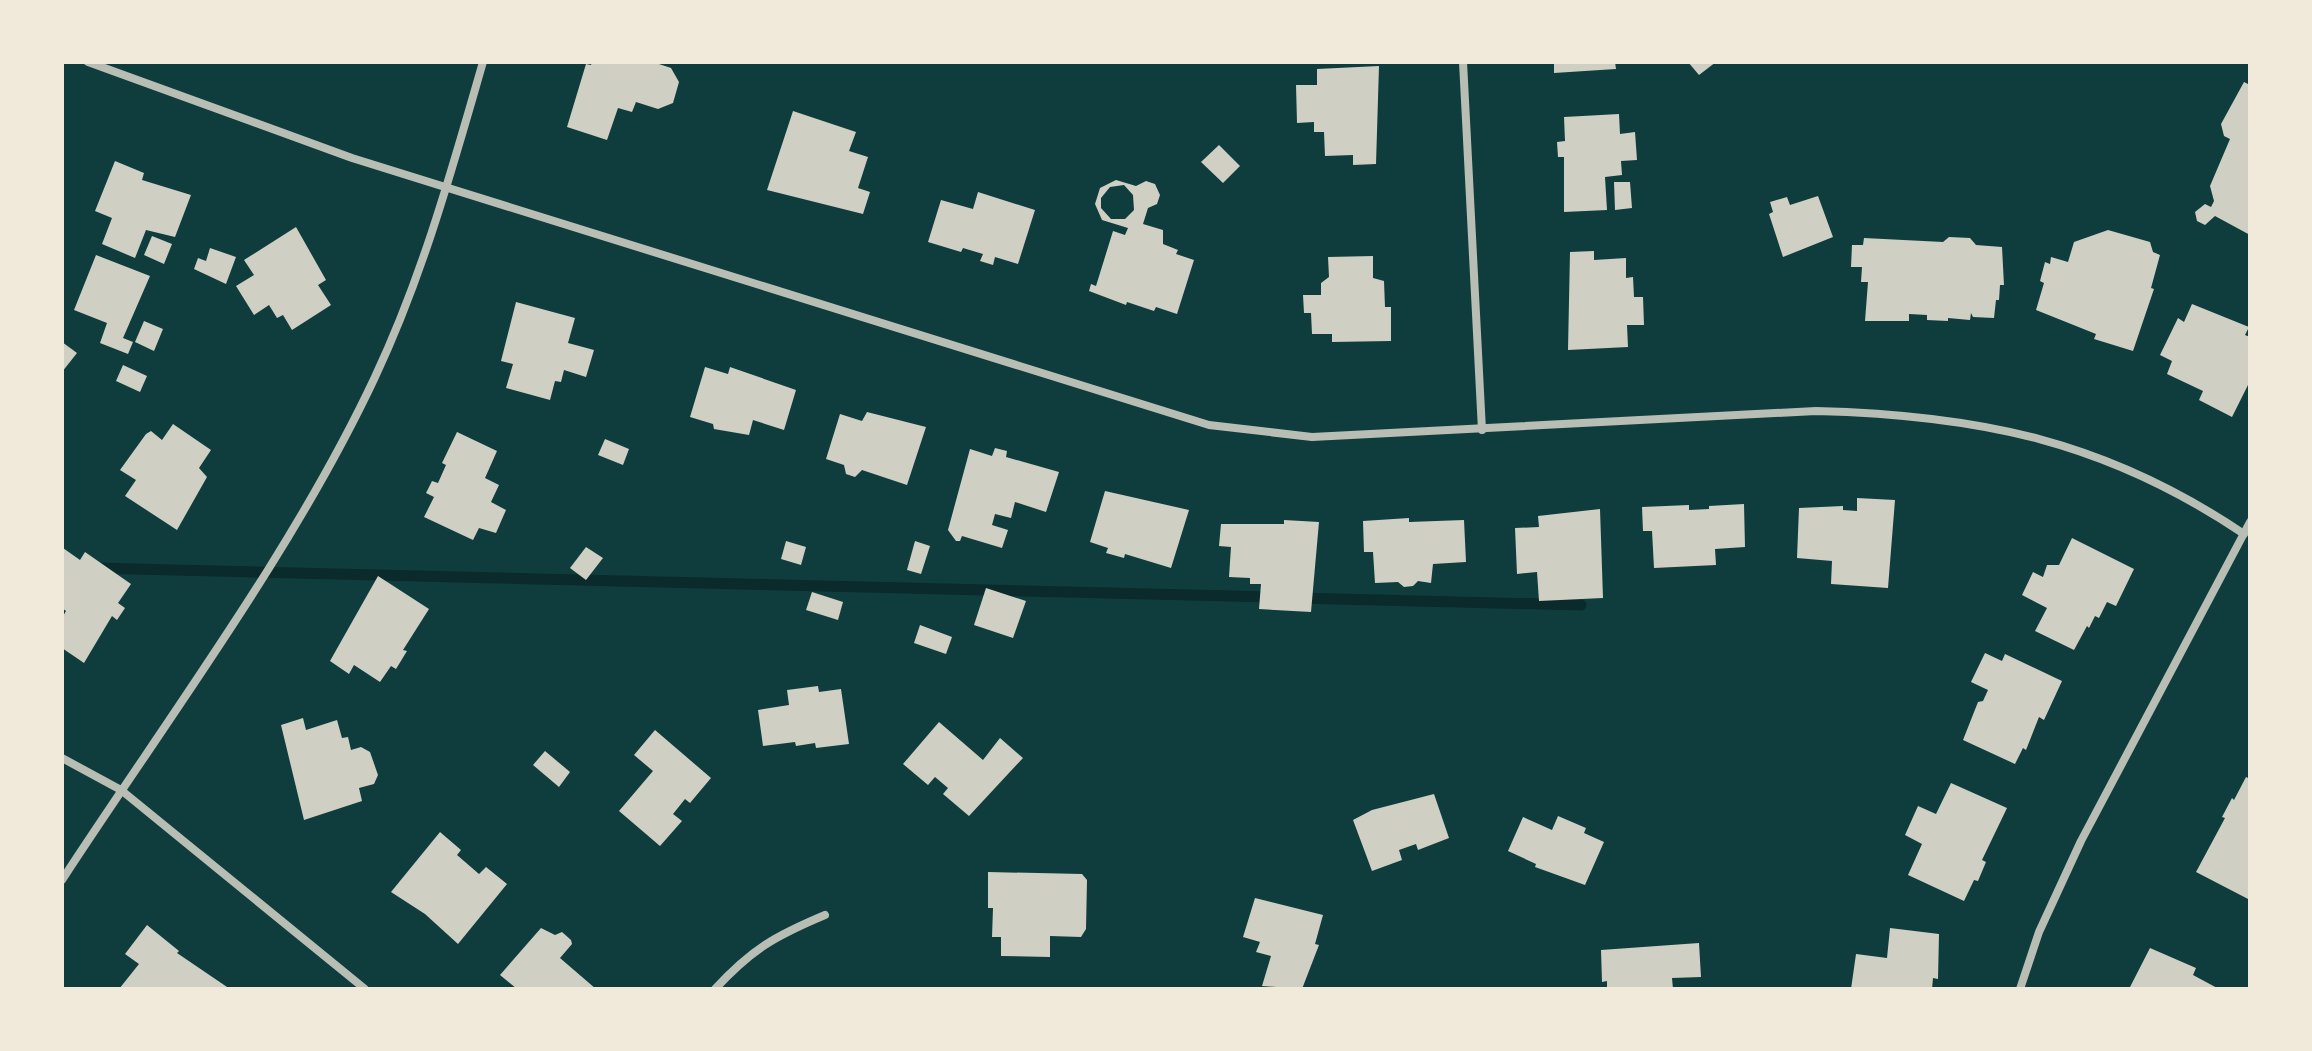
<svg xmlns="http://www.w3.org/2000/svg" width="2312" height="1051" font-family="Spectral,serif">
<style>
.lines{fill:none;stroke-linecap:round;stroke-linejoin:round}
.stream{stroke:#0a2a2b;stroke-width:11}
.building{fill:#cfcfc3;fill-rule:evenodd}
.minor{stroke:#b8beb3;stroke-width:8}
</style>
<rect width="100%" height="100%" fill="#0f3d3e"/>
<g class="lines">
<g class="stream">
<polyline points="95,568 1273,597"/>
<polyline points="1298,598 1581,605"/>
</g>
</g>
<g class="building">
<polygon points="592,62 653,62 671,68 679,82 673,103 658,109 636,102 632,112 618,108 607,140 567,127 586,64 591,65"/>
<polygon points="1554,62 1615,62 1616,69 1554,73"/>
<polygon points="1688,62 1716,62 1699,75"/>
<polygon points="1379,66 1376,164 1353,165 1353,155 1325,156 1324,132 1314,132 1314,122 1297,123 1296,85 1317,85 1317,69"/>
<polygon points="2244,82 2250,85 2250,235 2215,216 2205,225 2197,221 2195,212 2205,204 2211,207 2214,201 2210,186 2230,139 2224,136 2221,124"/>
<polygon points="793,111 856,132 849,151 868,157 858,188 870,192 863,214 767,190"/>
<polygon points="1619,114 1620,134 1635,132 1637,160 1621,161 1622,175 1605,177 1607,210 1564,212 1564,157 1558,157 1557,142 1565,141 1564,117"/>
<polygon points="1219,145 1240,166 1223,183 1201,162"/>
<polygon points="115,161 144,173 142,180 191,195 175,237 146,230 135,258 102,244 112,218 95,211"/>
<path d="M 1116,180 L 1136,186 L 1146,181 L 1155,184 L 1160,195 L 1157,204 L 1148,208 L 1143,224 L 1163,230 L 1163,244 L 1178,250 L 1176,254 L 1194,260 L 1177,314 L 1156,307 L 1154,311 L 1127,302 L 1126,305 L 1089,291 L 1091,284 L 1096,286 L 1113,231 L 1125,235 L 1128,228 L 1102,220 L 1095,204 L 1100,188 ZM 1124,185 L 1133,195 L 1134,210 L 1125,219 L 1111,219 L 1101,208 L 1101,198 L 1110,187 Z"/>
<polygon points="1614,182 1630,182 1632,208 1615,210"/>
<polygon points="978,192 1035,210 1018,264 995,257 993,265 980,261 983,254 963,248 961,252 928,242 941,200 973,209"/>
<polygon points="1818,196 1833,237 1783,257 1769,214 1773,212 1770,202 1787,197 1790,205"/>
<polygon points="296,227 326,280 318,285 331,305 292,330 283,315 277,318 269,305 254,315 236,286 254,275 244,260"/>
<polygon points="2108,230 2150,242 2153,252 2160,255 2151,288 2154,289 2133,351 2094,339 2096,334 2036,310 2044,283 2040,281 2045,262 2050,264 2051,257 2068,262 2074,242"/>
<polygon points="152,236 172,244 164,264 144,255"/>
<polygon points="1949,237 1970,238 1976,245 2002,247 2004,285 2000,285 1999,300 1996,300 1994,318 1973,317 1971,313 1970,320 1948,318 1948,321 1927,320 1927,315 1909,314 1909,321 1865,321 1868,282 1861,282 1862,267 1851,267 1852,245 1863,245 1864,238 1943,242"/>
<polygon points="210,248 236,257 226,284 194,269 198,258 206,261"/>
<polygon points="1594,251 1594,260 1626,258 1626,278 1633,277 1634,297 1643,297 1644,325 1627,325 1628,347 1568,350 1570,252"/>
<polygon points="96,255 150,276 123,338 133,342 128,354 100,343 107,323 74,310"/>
<polygon points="1373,256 1373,278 1384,281 1385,307 1391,307 1391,341 1332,342 1332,334 1312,334 1311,313 1304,313 1303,295 1321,295 1321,283 1329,277 1328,257"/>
<polygon points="516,302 575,318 568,343 594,350 586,377 564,370 561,382 555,381 550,400 506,388 513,364 501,361"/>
<polygon points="2192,304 2249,327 2245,335 2250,337 2250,381 2232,417 2199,400 2203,391 2167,374 2172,361 2160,355 2178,318 2184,322"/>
<polygon points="144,321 163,329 154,351 135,342"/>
<polygon points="62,342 77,353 62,372"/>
<polygon points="123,365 147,376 140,392 116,381"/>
<polygon points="705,367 728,374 730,367 796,390 784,430 753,420 749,435 714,429 713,424 690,417"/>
<polygon points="867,412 926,427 907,485 862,470 855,477 846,474 844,465 826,459 840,414 862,421"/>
<polygon points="173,424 211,450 199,468 207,477 177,530 125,496 136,480 120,470 146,434 151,431 162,440"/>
<polygon points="457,432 497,451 485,478 499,485 491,502 506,510 496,533 479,528 473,540 424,517 434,497 426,493 432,481 438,483 446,465 442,463"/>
<polygon points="605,439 629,449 623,465 598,455"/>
<polygon points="995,448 1007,451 1006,457 1059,472 1046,512 1015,502 1011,518 995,514 992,525 1008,530 1002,548 962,536 960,541 956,541 948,530 970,449 992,456"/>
<polygon points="1105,491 1189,510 1171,568 1125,554 1124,558 1106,553 1108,548 1090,542"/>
<polygon points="1857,498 1895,500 1888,588 1831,584 1832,561 1797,558 1799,508 1843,506 1843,510 1857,511"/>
<polygon points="1744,504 1745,547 1715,549 1716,565 1654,568 1652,531 1643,531 1642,507 1689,505 1689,510 1709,509 1709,506"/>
<polygon points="1600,509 1603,598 1539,601 1537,572 1517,574 1515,528 1539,527 1538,516"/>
<polygon points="1409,518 1409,522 1464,520 1466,562 1433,564 1431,583 1418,581 1413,586 1404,587 1398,582 1375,583 1373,552 1364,552 1363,521"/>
<polygon points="1284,520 1319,522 1311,612 1259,609 1261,584 1250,584 1250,578 1229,577 1231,547 1219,546 1221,524 1284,524"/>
<polygon points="2072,538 2134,569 2116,606 2107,602 2099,618 2095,616 2089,628 2087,626 2074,650 2035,631 2047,608 2022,595 2033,572 2043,577 2047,565 2059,565"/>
<polygon points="786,541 806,547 801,565 781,559"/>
<polygon points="915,541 930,546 921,574 907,570"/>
<polygon points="586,547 603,558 586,580 570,568"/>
<polygon points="63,548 80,560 85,552 131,584 118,603 125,608 117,620 112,616 84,663 62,648 62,618 66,611 62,608"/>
<polygon points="378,576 429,609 403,650 407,651 396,669 391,666 380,682 354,665 349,674 330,661"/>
<polygon points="986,588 1026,601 1013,638 974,625"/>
<polygon points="812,592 843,602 838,620 806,610"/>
<polygon points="920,625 952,637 946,654 914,643"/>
<polygon points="1985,653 2002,661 2005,654 2062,681 2044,720 2039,717 2026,750 2023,748 2015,764 1963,740 1978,702 1983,701 1988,690 1971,682"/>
<polygon points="818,686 819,692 841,689 849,744 816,748 815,743 796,746 795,742 763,746 758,710 789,705 787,690"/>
<polygon points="303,718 306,730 337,720 342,738 348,737 351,750 361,747 370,752 378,775 374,784 359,788 362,801 304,820 281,725"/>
<polygon points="939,722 983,760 1000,738 1023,758 969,816 943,794 948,788 935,777 928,785 903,764"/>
<polygon points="655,730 711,778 690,803 685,799 673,814 682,821 660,846 619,811 653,771 634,755"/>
<polygon points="545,751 570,772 559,787 533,765"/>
<polygon points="2246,777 2250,779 2250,900 2196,872 2225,818 2222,817 2232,798 2234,800"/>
<polygon points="1951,783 2007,808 1982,860 1986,862 1978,881 1974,880 1964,901 1908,875 1922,844 1905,835 1918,806 1936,814"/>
<polygon points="1434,794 1449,838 1418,850 1416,844 1399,850 1402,860 1372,871 1353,820 1372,810"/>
<polygon points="1558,816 1586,828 1584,833 1604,842 1585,885 1535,867 1536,864 1508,851 1523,817 1552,830"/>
<polygon points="440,832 461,850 457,855 479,874 486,867 507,884 458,944 425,914 391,892"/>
<polygon points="988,872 1082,874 1087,880 1086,929 1081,937 1050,936 1050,957 1001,956 1001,937 992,937 993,908 988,908"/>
<polygon points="1255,898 1323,915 1315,944 1319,945 1302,989 1262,986 1271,956 1256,952 1260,942 1243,937"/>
<polygon points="147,925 179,951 177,953 230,989 119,989 139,964 125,954"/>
<polygon points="541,928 555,935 562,932 571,940 572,944 560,958 596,989 517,989 500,975"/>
<polygon points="1890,928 1939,934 1938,979 1933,978 1932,989 1851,989 1856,954 1887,958"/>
<polygon points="1699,943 1701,977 1672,978 1673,989 1607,989 1607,981 1602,982 1601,950"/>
<polygon points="2150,948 2196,968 2193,975 2219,989 2129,989"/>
</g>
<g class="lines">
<g class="minor">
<path d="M 88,62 L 352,158 L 1209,425 L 1312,437 L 1816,411 C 1979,415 2106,441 2244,534"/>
<polyline points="1463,62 1482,430"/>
<polyline points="62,758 121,790 365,989"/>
<path d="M 62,880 C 167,719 294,550 375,377 C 423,275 452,169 483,62"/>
<path d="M 715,989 C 752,949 775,936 825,915"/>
<polyline points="2020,989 2039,932 2081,841 2250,522"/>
</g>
</g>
<rect width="2312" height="1051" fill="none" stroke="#f1e9da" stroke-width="128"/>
</svg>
